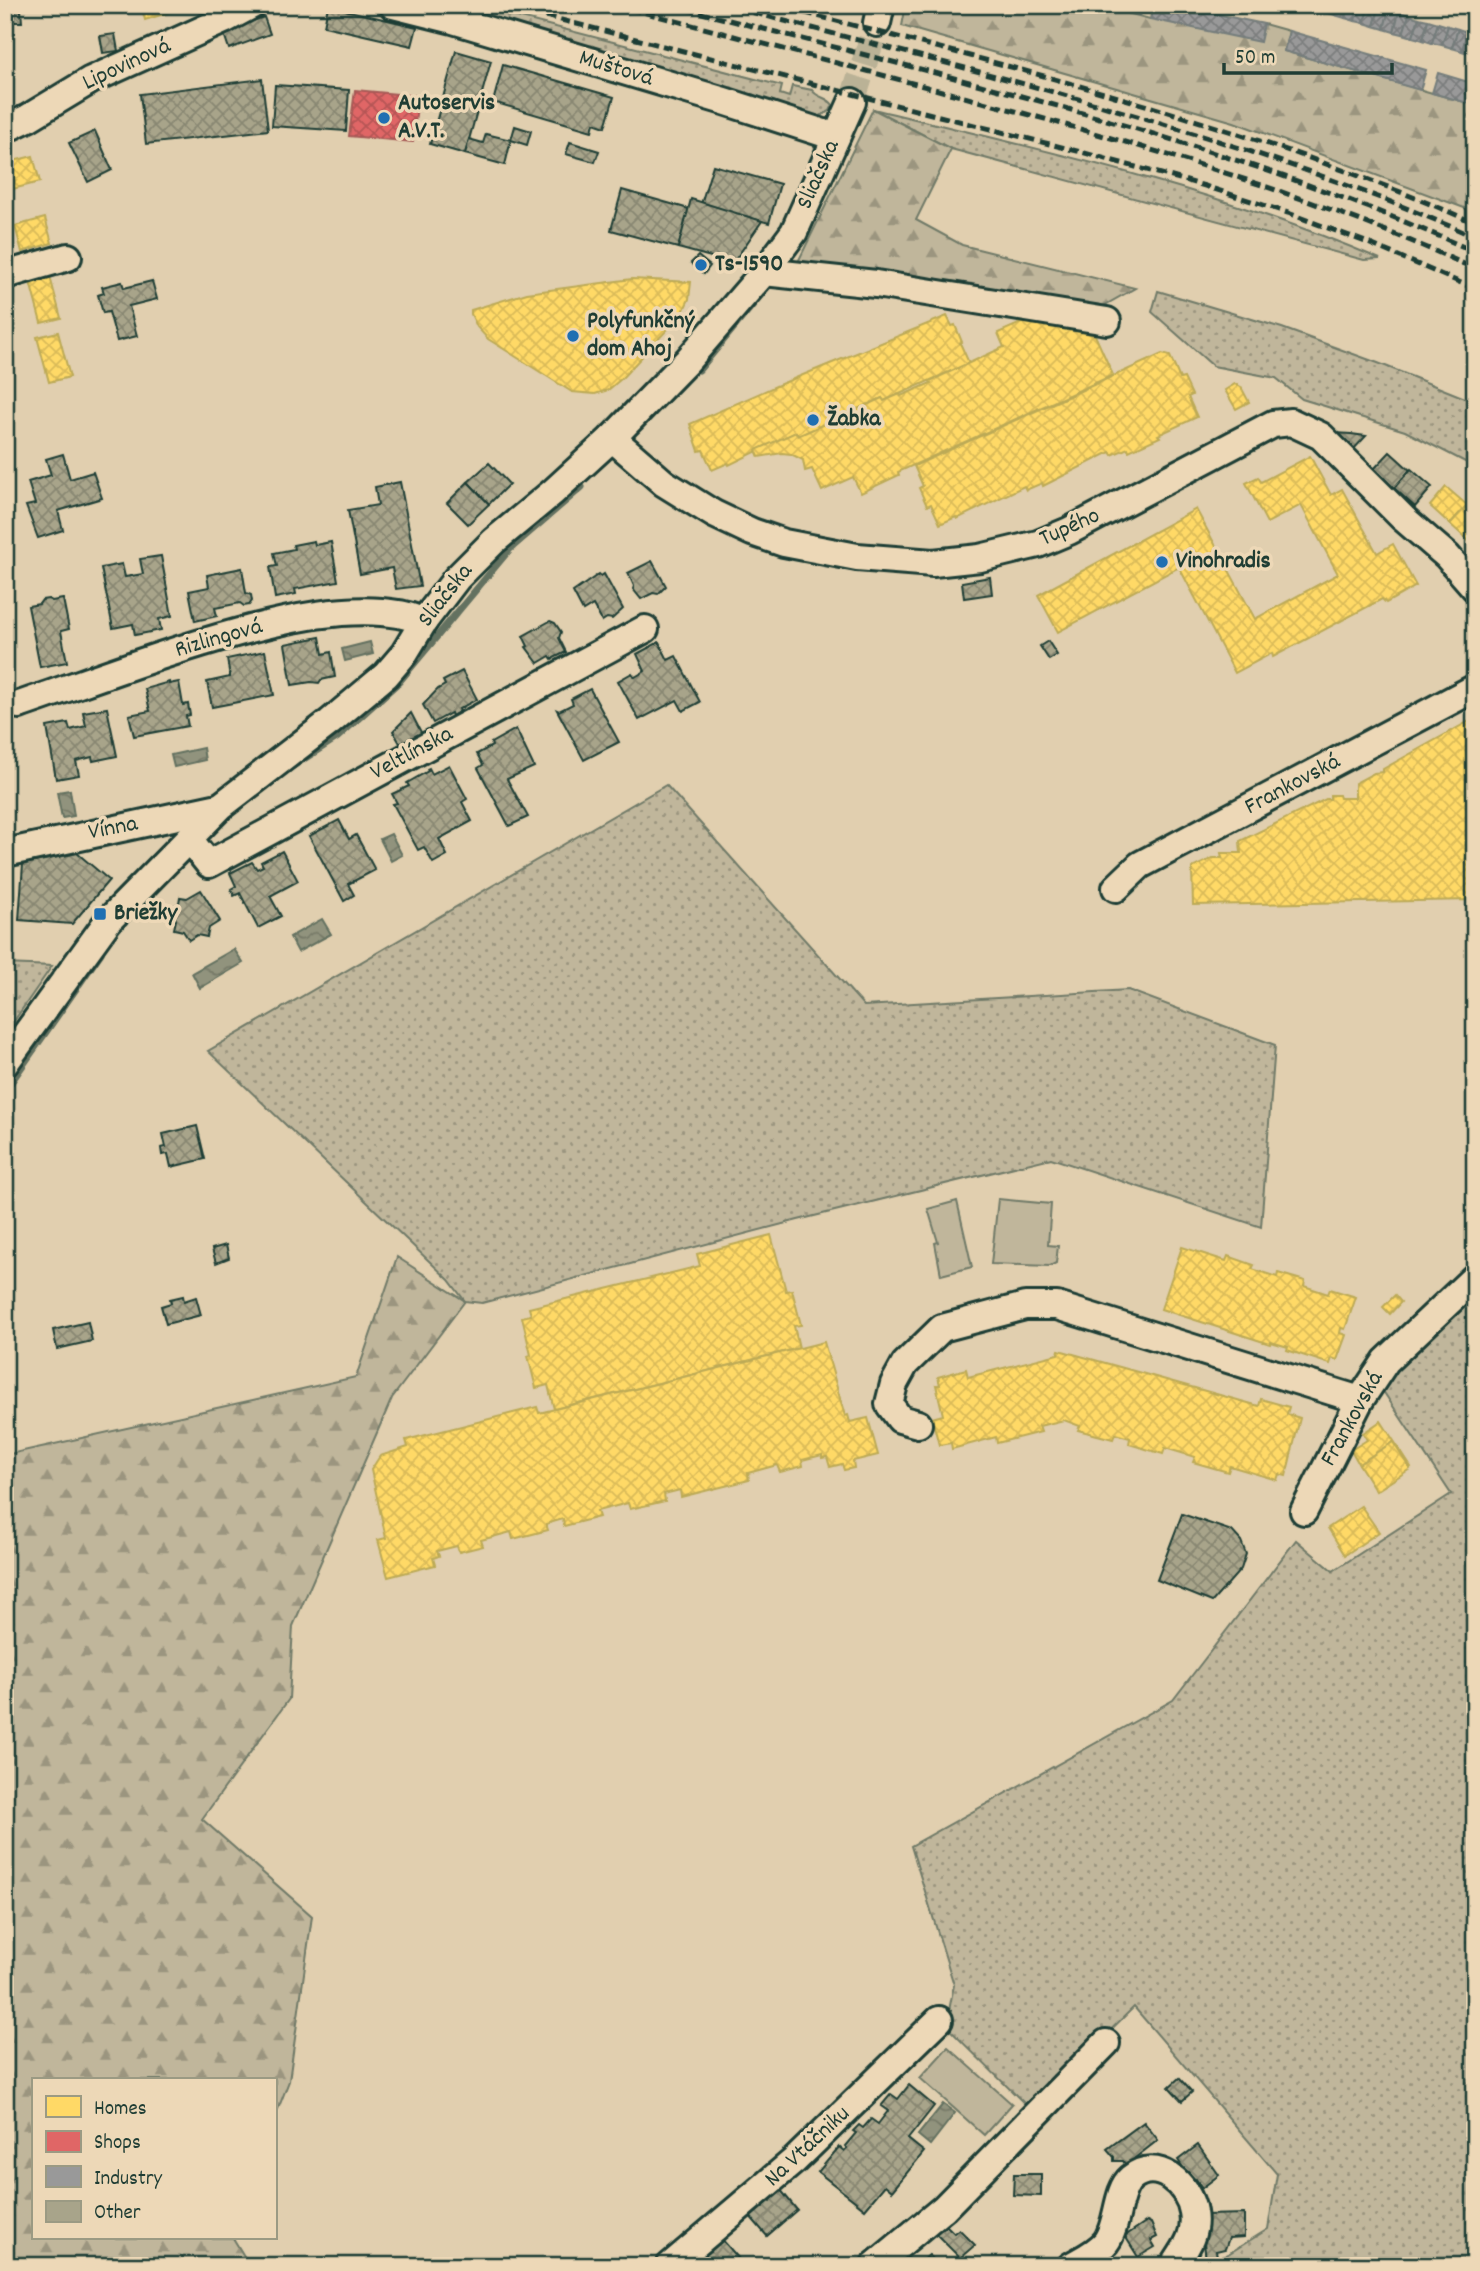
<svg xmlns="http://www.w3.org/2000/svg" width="1480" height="2271" font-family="Dekko,sans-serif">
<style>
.grass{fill:url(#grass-dots);stroke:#707a68;stroke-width:2}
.forest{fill:url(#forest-firs);stroke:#707a68;stroke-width:2}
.park{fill:#c0b69b;stroke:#707a68;stroke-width:2}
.water{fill:url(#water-waves);stroke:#637160;stroke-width:2}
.homes{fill:url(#homes-cross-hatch);stroke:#bcaa57;stroke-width:2}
.shops{fill:url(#shops-cross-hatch);stroke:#a65a57;stroke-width:2}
.industry{fill:url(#industry-cross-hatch);stroke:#747d7b;stroke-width:2}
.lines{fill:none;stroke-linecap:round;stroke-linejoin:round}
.stream{stroke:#637160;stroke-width:7}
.building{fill:url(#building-cross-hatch);stroke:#1f3d34;stroke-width:2}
.minor-tunnel{stroke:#bab296;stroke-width:26;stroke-dasharray:26 13;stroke-linecap:butt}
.minor-casing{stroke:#1f3d34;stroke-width:32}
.minor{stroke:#edd8b7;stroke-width:26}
.rail{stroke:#1f3d34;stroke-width:5;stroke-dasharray:10 5;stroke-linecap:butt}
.poi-dot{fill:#1f6fb2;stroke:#edd8b7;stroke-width:2.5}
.labels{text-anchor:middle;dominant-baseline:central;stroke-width:7;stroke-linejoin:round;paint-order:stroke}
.street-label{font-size:24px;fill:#1f3d34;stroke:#edd8b7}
.poi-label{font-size:24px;font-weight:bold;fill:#1f3d34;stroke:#edd8b7;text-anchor:start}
</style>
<defs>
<pattern id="grass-dots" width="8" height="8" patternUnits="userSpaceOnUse" patternTransform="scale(1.75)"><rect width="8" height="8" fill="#c0b69b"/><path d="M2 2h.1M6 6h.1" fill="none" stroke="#9b957f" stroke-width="1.8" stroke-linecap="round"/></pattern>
<pattern id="forest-firs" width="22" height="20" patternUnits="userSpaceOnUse" patternTransform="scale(1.75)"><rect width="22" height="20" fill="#c0b69b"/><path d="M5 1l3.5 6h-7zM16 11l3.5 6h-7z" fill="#9b957f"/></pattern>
<pattern id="water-waves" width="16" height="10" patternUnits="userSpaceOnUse" patternTransform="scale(1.75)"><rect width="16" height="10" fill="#91937d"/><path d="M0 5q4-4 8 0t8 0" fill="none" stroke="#767967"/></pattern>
<pattern id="homes-cross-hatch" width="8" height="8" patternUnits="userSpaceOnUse" patternTransform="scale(1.75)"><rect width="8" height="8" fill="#ffd966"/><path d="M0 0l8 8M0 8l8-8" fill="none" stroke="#dabb59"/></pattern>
<pattern id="shops-cross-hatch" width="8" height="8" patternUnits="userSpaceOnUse" patternTransform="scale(1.75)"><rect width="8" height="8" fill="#e06666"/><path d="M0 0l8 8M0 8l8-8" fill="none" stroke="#b55555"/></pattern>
<pattern id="industry-cross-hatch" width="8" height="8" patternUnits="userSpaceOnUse" patternTransform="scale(1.75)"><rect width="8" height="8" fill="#999"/><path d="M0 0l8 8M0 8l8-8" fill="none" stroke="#7c7e7e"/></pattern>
<pattern id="building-cross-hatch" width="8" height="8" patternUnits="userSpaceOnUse" patternTransform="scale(1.75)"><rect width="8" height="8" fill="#a8a48a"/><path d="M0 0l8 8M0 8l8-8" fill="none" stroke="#888772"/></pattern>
</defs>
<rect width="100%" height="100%" fill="#e1cfaf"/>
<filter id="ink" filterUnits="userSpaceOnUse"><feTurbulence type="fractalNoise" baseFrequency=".0143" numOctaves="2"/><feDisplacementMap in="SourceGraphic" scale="14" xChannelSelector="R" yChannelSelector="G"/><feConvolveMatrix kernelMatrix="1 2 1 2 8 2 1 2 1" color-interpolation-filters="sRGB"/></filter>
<g filter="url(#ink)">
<g class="grass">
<path d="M 426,5 L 471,5 L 782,86 L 780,94 L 789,97 L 792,86 L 812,90 C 817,98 828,97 833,105 L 830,111 L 816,118 Z"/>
<path d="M 873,109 C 1045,150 1217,189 1380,259 L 1364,260 L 951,149 Z"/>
<polygon points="1158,291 1282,328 1378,363 1475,402 1475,467 1405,431 1302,399 1276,378 1213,366 1152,312"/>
<polygon points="666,785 864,1006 1128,990 1275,1045 1261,1227 1051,1158 798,1220 482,1303 465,1301 449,1280 208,1051"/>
<polygon points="5,964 52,966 5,1034"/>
<polygon points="1475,1289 1475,2266 1209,2266 1268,2229 1277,2174 1134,2007 1030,2109 946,2026 954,1985 911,1846 1173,1700 1296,1540 1333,1571 1451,1494 1383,1391 1392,1376"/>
</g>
<g class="forest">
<polygon points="906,5 1096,5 1150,19 1264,24 1289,31 1284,51 1475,105 1475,212 1234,122 902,26"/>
<polygon points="873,109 951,149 916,220 962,245 1135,288 1091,313 928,277 795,268"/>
<polygon points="397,1257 465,1301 392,1398 293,1626 289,1699 202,1819 312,1916 289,2081 275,2117 275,2080 33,2080 33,2238 233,2238 250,2266 5,2266 5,1455 356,1377"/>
</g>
<g class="park">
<polygon points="998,1199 1051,1204 1048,1245 1058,1246 1056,1263 1050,1266 991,1264"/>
<polygon points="957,1201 972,1267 941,1275 935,1243 938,1242 928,1209"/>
<polygon points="948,2047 1012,2104 984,2135 920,2078"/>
</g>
<g class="water">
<polygon points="370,642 373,654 345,661 342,649"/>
<polygon points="203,748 205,760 174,767 171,755"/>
<polygon points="70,790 74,816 62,818 57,792"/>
<polygon points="391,834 402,855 391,861 380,839"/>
<polygon points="322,919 331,934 298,952 290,937"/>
<polygon points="234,949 243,963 200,988 192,973"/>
<polygon points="943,2104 955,2113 930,2145 918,2135"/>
</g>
<g class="homes">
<polygon points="141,5 182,5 183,8 145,20"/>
<polygon points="33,156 40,182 5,191 5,163"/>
<polygon points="45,218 52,243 22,252 15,226"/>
<polygon points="49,273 61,318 41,323 29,278"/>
<polygon points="632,279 691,282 689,299 682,314 621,379 608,390 595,394 572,392 488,339 477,327 471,314 471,310 527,293"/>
<polygon points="947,316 952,326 955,325 962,342 960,343 969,363 884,401 882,398 798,436 796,432 729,465 728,463 712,470 703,450 699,451 690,424 776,386"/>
<polygon points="1030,319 1095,335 1113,375 898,472 899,475 861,493 853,477 822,491 812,469 805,471 803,460 791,454 782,453 759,457 756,450 796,432 798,436 882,398 884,401 900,394 901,396 931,383 930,381 1004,347 998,333"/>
<polygon points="58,332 70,377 49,382 37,337"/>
<polygon points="1162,354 1170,356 1180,379 1184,378 1192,395 1188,397 1197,417 1158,435 1160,437 1129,451 1128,448 1112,455 1110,452 1043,486 1042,483 1026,490 1024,486 957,519 956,517 940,524 931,504 927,506 919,488 923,486 914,466"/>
<polygon points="1235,384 1241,387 1249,402 1236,409 1225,390"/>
<polygon points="1310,456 1331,495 1342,489 1377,553 1393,544 1416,586 1386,603 1382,599 1273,657 1272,653 1235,673 1179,567 1058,632 1038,595 1196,509 1255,619 1338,574 1301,505 1267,523 1246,483 1258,477 1261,482"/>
<polygon points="1446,487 1467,505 1450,524 1430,506"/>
<polygon points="1467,505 1475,512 1475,539 1471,543 1450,524"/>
<polygon points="1475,718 1475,900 1193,905 1192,868 1213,858 1222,858 1221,853 1241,853 1240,841 1326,799 1330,799 1330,795 1339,795 1340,798 1355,798 1355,783 1374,773 1383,772 1383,769"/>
<polygon points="771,1235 786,1291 792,1290 801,1325 794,1326 799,1348 554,1409 548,1385 536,1388 528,1356 531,1355 522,1317 531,1315 529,1308 700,1266 697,1254"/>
<polygon points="1182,1247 1226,1261 1228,1256 1254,1265 1252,1269 1277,1277 1278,1273 1305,1281 1304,1286 1328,1294 1330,1289 1356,1297 1345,1329 1341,1328 1340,1333 1346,1335 1337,1360 1332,1358 1330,1364 1287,1350 1288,1347 1271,1342 1270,1344 1161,1309"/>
<polygon points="1395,1295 1401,1302 1390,1314 1383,1307"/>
<polygon points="824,1342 845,1416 848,1415 850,1422 868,1418 878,1455 853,1461 854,1468 844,1470 842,1464 830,1467 827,1457 822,1458 822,1455 802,1460 803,1466 780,1472 777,1465 748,1473 749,1480 681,1497 680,1490 664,1494 665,1501 630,1509 628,1503 597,1511 599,1517 564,1526 563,1519 546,1524 548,1530 513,1539 511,1532 481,1540 483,1546 459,1552 457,1546 437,1551 439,1556 433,1558 435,1565 388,1577 378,1540 386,1538 371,1470 380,1456 408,1447 406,1440 537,1407 539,1413"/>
<polygon points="1059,1350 1259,1406 1261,1399 1289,1407 1287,1414 1300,1418 1286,1476 1279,1474 1277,1480 1230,1466 1228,1472 1193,1462 1195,1457 1165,1448 1163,1454 1129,1444 1130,1438 1115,1434 1113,1439 1078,1430 1080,1426 1064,1420 1039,1426 1041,1432 997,1443 996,1437 952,1449 951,1443 939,1445 932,1418 943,1415 936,1385 940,1385 938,1377 966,1369 968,1377 1058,1354"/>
<polygon points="1381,1421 1411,1467 1410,1468 1393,1442 1359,1464 1351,1450 1367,1440 1363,1433"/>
<polygon points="1393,1442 1410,1469 1376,1491 1359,1464"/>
<polygon points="1361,1506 1379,1532 1345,1555 1328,1528"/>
</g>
<polygon class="shops" points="355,90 418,96 413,142 349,136"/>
<g class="industry">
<polygon points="1096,5 1141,5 1139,15"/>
<polygon points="1153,5 1173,5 1264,24 1260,42 1150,19"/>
<polygon points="1317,5 1327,5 1325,12 1316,9"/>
<polygon points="1327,5 1338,5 1335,15 1325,12"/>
<polygon points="1338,5 1348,5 1345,18 1335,15"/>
<polygon points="1348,5 1359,5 1355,21 1345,18"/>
<polygon points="1359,5 1369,5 1364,23 1355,21"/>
<polygon points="1369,5 1380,6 1374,26 1364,23"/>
<polygon points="1380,6 1389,9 1384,29 1374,26"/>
<polygon points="1389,9 1399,12 1394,32 1384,29"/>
<polygon points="1399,12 1409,15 1403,34 1394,32"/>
<polygon points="1409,15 1419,18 1413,37 1403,34"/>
<polygon points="1419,18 1428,20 1423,40 1413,37"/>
<polygon points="1428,20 1438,23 1432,43 1423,40"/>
<polygon points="1438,23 1448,26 1442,45 1432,43"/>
<polygon points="1448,26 1458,29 1452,48 1442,45"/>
<polygon points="1458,29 1467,32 1462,51 1452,48"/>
<polygon points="1289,31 1426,70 1420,90 1284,51"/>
<polygon points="1467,32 1475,34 1471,54 1462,51"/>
<polygon points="1438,73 1475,84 1475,105 1432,93"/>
</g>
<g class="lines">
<g class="stream">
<polyline points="699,370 761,295"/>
<polyline points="293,766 338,737 399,682 510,549 582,487"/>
<polyline points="5,1091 101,953"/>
</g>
</g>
<g class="building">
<polygon points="328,6 417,27 412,46 324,26"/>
<polygon points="9,10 21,10 22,22 9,22"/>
<polygon points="264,17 270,34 229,49 223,31"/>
<polygon points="115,34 118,51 103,53 100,36"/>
<polygon points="456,51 491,61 465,154 430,144"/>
<polygon points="503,65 614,97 605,127 594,123 592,131 493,102"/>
<polygon points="262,79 268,130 146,144 140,94"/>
<polygon points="275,85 349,90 346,131 272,126"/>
<polygon points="515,126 531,131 527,145 511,140"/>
<polygon points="95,131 112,170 88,182 69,143"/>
<polygon points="486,134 511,140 505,165 465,154 469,139 483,143"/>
<polygon points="570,142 599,151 595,162 566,154"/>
<polygon points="713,165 780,184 769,223 701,204"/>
<polygon points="622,190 689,209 678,248 611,230"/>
<polygon points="691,199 762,221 733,263 678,248"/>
<polygon points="698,256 710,266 704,274 691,263"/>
<polygon points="152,281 157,299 129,306 137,336 117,341 109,312 103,313 98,295 104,293 102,287 122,282 124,288"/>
<polygon points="1335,433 1351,434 1366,436 1352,451"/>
<polygon points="1390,452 1410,470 1393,490 1372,471"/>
<polygon points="63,454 70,479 93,472 102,498 58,511 63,530 38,538 26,506 35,504 28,482 51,475 46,459"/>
<polygon points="489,463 509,484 489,504 468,482"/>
<polygon points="1411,469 1432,487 1415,507 1394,488"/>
<polygon points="400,482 420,586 396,589 392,568 360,574 348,510 378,505 375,487"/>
<polygon points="468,482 489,504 468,524 447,503"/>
<polygon points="314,541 315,545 331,542 338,581 295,589 296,594 275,598 270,567 277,566 274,553 294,549 293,545"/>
<polygon points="161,556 172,616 159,619 161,630 135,635 133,624 113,628 101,568 122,564 125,577 143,574 140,559"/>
<polygon points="652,561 666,586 658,594 653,593 641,599 633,589 634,586 628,573"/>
<polygon points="242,568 246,593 251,595 252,601 249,605 244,606 240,603 215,608 217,616 195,621 189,591 209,587 207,575"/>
<polygon points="599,574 601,576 604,574 623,609 612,619 607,618 602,621 593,605 583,611 573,592"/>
<polygon points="990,577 992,594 964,598 962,582"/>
<polygon points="48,599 52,601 63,599 69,629 61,631 67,662 40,667 28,606 39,604 42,600"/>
<polygon points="550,621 555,623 561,632 559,638 566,652 552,659 550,656 538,663 526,647 528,646 523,636"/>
<polygon points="320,637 323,654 331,652 335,677 321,680 319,683 311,682 292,685 285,644"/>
<polygon points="1048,641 1057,655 1049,660 1040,646"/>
<polygon points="659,642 668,660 676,656 700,702 683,711 677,700 639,720 618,681 632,673 635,677 645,671 637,654"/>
<polygon points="265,651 274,695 212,707 207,682 230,677 227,659"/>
<polygon points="462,671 477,699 459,709 460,711 452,716 451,713 433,723 423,705 438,689 445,685 443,681"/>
<polygon points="169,682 169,684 179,682 183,705 188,704 190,715 186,716 188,726 134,736 129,715 150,711 145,689"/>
<polygon points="590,689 619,742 584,760 557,710 559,711 573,704 571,699"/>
<polygon points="107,708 117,756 93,761 92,757 76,761 79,775 56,779 47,727 68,723 70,730 86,726 83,712"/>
<polygon points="411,713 423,736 402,747 393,731"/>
<polygon points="516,729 534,767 507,779 528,817 509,826 478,768 483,765 477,754 492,746 491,743"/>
<polygon points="449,765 467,799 462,802 472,821 439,839 447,855 433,863 424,847 418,850 393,804 397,803 392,794 409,786 407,783 428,771 427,769 429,768 432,774"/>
<polygon points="339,820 349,839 356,835 375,870 348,884 354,895 344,901 309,836"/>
<polygon points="282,851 298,881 270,896 281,916 258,928 240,893 234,896 231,889 236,886 230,873 252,862 257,869 263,866 261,862"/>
<polygon points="77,853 109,880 72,924 19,920 23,864"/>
<polygon points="201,890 220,921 209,928 207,937 197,935 189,940 183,931 174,929 176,920 169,909 179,903 180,897 187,898"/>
<polygon points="197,1126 205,1159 171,1167 168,1154 162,1155 161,1148 166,1147 163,1134"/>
<polygon points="226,1245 229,1258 216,1263 212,1249"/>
<polygon points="183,1296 184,1301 196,1297 201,1315 166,1324 161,1306 171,1303 170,1299"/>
<polygon points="88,1322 92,1341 57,1349 53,1330"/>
<polygon points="1182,1514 1232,1531 1241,1541 1246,1554 1241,1569 1212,1602 1157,1580"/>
<polygon points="1179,2078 1192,2092 1182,2101 1169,2087"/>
<polygon points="909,2085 934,2106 908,2139 924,2152 892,2191 885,2185 865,2209 818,2172 839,2147 844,2151 847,2148 845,2146 856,2133 853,2131 859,2125 863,2128 871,2119 878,2124 888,2111 881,2106 891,2094 898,2099"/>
<polygon points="1144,2122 1158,2140 1135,2158 1139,2164 1129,2170 1123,2161 1114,2161 1114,2157 1107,2149"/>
<polygon points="1198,2145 1219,2175 1202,2188 1196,2179 1192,2181 1178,2160"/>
<polygon points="1014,2174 1041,2174 1041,2196 1013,2195"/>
<polygon points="780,2189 797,2210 767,2236 749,2215"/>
<polygon points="1244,2214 1244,2237 1229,2238 1225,2249 1216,2251 1217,2256 1206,2261 1203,2233 1205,2215"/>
<polygon points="1147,2221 1151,2223 1157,2237 1151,2240 1155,2247 1138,2257 1125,2236"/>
<polygon points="943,2222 954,2233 959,2229 975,2245 960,2258 933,2231"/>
<polygon points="720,2237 740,2260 734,2266 709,2266 699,2255"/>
<polygon points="929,2255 939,2266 917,2266"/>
</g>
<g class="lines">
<polyline class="minor-tunnel" points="852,102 877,23"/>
<g class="minor-casing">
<g id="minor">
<polyline points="393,5 453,20 724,101 836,137"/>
<polyline points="877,23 881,5"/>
<polyline points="5,129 28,118 91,80 224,20 252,5"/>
<polyline points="764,272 876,284 1107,321"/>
<polyline points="5,275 68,257"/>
<polyline points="612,438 664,483 714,514 752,532 784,543 857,557 933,563 980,558 1038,544 1069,531 1273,424 1291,422 1321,436 1403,518 1447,556 1475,588"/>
<path d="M 19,705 C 92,680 165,652 239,632 C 287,619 348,605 398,614 C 407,615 416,619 424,621"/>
<polyline points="189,839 209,864 645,629"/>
<polyline points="5,853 219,807"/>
<polyline points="1116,888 1140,865 1475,688"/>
<polyline points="5,1063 108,921 221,806 330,722 386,675 404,654 424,621 457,578 494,541 553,492 612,438 687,361 764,272 794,232 852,102"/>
<polyline points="918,1424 900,1419 889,1404 894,1384 905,1364 942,1328 1025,1306 1057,1306 1360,1400"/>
<polyline points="1304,1511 1360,1400 1386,1361 1475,1277"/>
<polyline points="670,2266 795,2160 939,2020"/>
<polyline points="874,2266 944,2208 1106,2043"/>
<path d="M 1071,2266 C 1083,2259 1097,2253 1106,2242 C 1119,2224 1116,2191 1131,2178 C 1157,2156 1189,2185 1193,2212 C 1197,2234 1186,2248 1174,2266"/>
</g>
</g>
<use href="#minor" class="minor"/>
<g class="rail">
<polyline points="502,5 1081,152 1205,186 1288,213 1368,243 1475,289"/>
<path d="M 616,5 C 741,38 865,70 990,104 C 1155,149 1318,197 1475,269"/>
<path d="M 671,5 C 942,76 1219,137 1475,252"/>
<path d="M 724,5 C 977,72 1234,131 1475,237"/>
<path d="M 775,5 C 1012,67 1251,125 1475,223"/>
</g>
</g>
</g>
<g class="poi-dot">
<circle cx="384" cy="118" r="7"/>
<circle cx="701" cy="265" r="7"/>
<circle cx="573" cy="336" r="7"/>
<circle cx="813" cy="420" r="7"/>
<circle cx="1162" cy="562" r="7"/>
<rect x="93" y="907" width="14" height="14" rx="3.5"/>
</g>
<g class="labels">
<g class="street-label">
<text transform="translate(127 65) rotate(-25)">Lipovinová</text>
<text transform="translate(616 69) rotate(17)">Muštová</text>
<text transform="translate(819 175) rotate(-66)">Sliačska</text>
<text transform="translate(1070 528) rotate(-24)">Tupého</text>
<text transform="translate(446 596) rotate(-52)">Sliačska</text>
<text transform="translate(219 639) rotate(-16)">Rizlingová</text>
<text transform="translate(412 754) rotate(-28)">Veltlínska</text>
<text transform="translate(1293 785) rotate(-28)">Frankovská</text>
<text transform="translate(113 829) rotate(-11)">Vínna</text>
<text transform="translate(1353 1419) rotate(-61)">Frankovská</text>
<text transform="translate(808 2147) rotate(-43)">Na Vtáčniku</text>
</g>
<g class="poi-label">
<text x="398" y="104">Autoservis<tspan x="398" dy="28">A.V.T.</tspan></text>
<text x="715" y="265">Ts-1590</text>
<text x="587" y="322">Polyfunkčný<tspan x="587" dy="28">dom Ahoj</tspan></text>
<text x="827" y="420">Žabka</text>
<text x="1176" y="562">Vinohradis</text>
<text x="114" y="914">Briežky</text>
</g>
</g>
<rect width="1480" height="2271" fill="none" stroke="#edd8b7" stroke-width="28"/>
<rect x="14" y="14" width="1452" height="2243" fill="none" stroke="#1f3d34" stroke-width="2.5" filter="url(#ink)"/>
<rect x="32" y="2078" width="245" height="161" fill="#edd8b7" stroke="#9b9a83" stroke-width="2"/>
<rect x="46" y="2096" width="35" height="21" fill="#ffd966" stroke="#9b9a83" stroke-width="2"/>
<text x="94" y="2114" font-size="21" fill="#1f3d34">Homes</text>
<rect x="46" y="2131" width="35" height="21" fill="#e06666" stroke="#9b9a83" stroke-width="2"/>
<text x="94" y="2148" font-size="21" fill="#1f3d34">Shops</text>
<rect x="46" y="2166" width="35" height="21" fill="#999999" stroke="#9b9a83" stroke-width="2"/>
<text x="94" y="2184" font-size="21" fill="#1f3d34">Industry</text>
<rect x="46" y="2201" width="35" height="21" fill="#a8a48a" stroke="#9b9a83" stroke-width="2"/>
<text x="94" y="2218" font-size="21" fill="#1f3d34">Other</text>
<path d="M1224 63v10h168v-10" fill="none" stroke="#1f3d34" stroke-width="3.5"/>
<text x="1235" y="63" font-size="21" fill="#1f3d34" stroke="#edd8b7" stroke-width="5" paint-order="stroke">50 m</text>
</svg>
